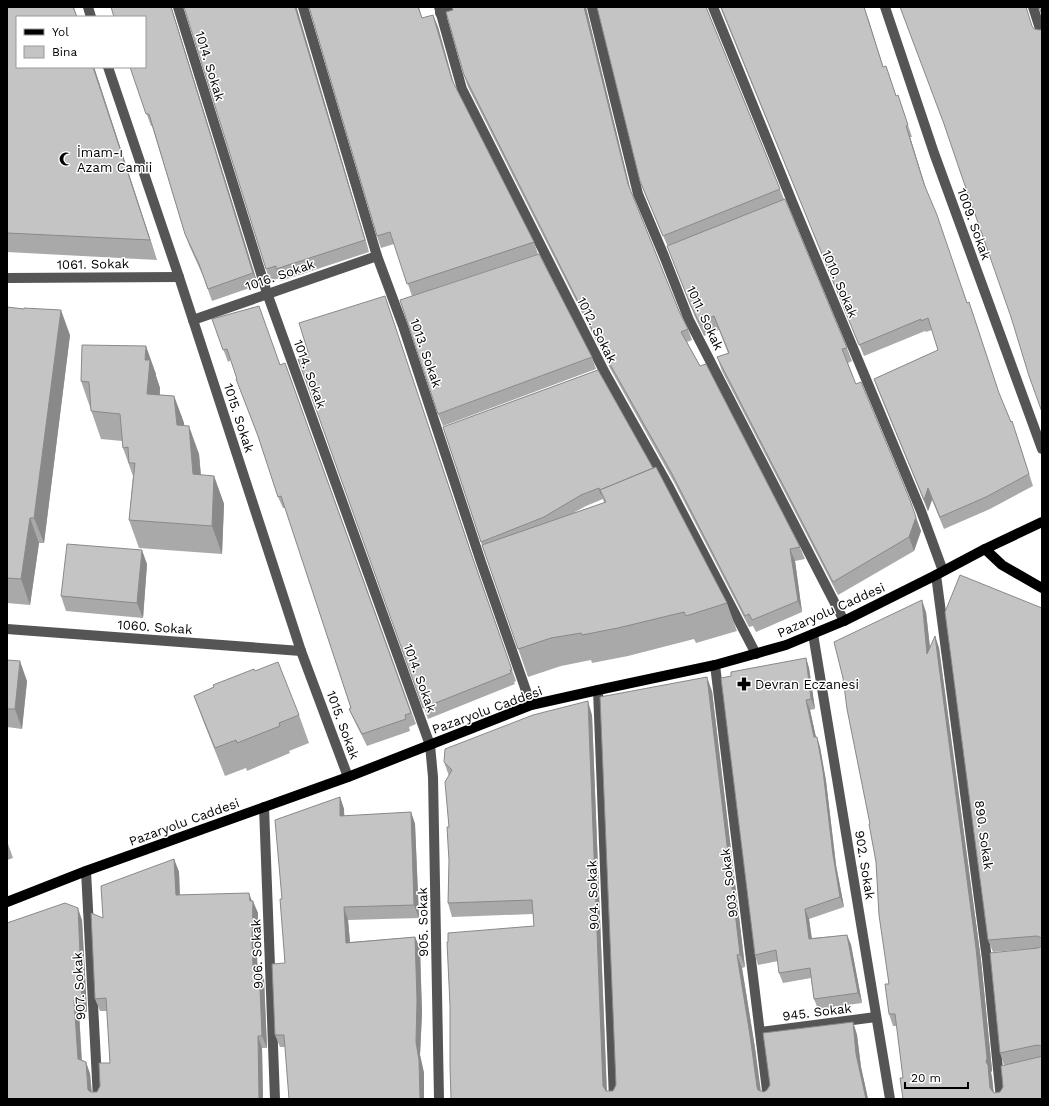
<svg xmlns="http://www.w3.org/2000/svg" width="1049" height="1106" font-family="'Work Sans',sans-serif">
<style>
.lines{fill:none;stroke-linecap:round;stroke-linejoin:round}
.minor{stroke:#555;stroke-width:10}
.major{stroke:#000;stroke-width:10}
.wall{fill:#a9a9a9;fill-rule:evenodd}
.shaded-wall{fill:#898989}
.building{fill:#c4c4c4;stroke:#898989}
.labels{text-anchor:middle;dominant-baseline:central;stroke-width:3;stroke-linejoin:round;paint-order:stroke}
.street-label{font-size:13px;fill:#000;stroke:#fff}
.poi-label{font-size:13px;fill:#000;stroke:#fff;text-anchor:start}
</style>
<rect width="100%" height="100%" fill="#fff"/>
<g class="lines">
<g class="minor">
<polyline points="88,7 91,17"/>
<polyline points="178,7 267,293 430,745 433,777 439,1099"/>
<polyline points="303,7 377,256 403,326 481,562 531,705"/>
<polyline points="439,7 462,89 605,373 669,487 756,654"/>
<polyline points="592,7 638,194 664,256 689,320 844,621"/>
<polyline points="713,7 793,204 921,511 943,571"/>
<polyline points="885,7 934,153 1042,449"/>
<polyline points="1033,7 1042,35"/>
<polyline points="440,13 465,7"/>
<polyline points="108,67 179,277 301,651 348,777"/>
<polyline points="7,278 179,277"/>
<polyline points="193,320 377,256"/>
<polyline points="936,575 987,959 1001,1099"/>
<polyline points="7,629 301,651"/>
<polyline points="813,634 890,1099"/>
<polyline points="715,665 768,1099"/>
<polyline points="598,690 614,1099"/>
<polyline points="264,807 275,1099"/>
<polyline points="86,871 98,1099"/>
<polyline points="760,1032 876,1017"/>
</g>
<g class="major">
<polyline points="985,549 1002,565 1042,588"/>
<polyline points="7,902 86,871 348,777 531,705 598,690 715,665 786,645 844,621 936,575 985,549 1042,522"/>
</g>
</g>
<g class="wall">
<polygon points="7,7 74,7 77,17 17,17 17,67 94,67 157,260 7,252"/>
<polygon points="111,7 172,7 172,9 258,285 212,301 203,276 189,245 185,234 152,126 151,126 130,67 145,67"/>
<polygon points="309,7 419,7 422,18 433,15 438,27 454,84 534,242 538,254 412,296 394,244 381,248 377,236"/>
<polygon points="597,7 707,7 707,9 784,199 847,348 852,361 848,363 855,382 921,531 914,551 838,595 722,371 717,357 728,353 719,330 704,336 695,317 668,247 644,192 640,181"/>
<polygon points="720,7 864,7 883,67 890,77 896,96 898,95 912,137 910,137 926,190 967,303 969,302 973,314 1000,397 1016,433 1033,486 990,509 944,529 932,500 928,511 878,390 874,379 938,350 932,330 926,332 925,331 864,356"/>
<polygon points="297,9 369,252 281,281 280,278 270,281 266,269"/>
<polygon points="586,9 631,193 679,311 688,329 692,340 687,342 700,366 800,547 805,559 795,561 802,612 756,632 753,626 749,627 675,484 611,370 468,87 464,75 453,10"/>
<polygon points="7,307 70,335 44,543 39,543 30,605 7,603"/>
<polygon points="389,308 475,564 516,681 514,682 515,684 428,719 298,359 309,355"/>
<polygon points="212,319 280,365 285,363 416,724 409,727 410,731 367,746 354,720 349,709 351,708 285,508 283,508 278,497 260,442 231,360 228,362"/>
<polygon points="592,357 596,369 443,426 438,414"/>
<path d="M 598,370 L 727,603 L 737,631 L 696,643 L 694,639 L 628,656 L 592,663 L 591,660 L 561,666 L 528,677 L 482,545 L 443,427 ZM 603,499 L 604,503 L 573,513 L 586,506 Z"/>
<polygon points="156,374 156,376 160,388 160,395 174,396 184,423 184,426 199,454 201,475 214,476 224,504 222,554 139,548 129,520 133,476 123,448 122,441 101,439 81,381"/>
<polygon points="147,564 143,618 66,611 61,596"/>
<polygon points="1042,608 1042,1099 903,1099 903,1078 897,1026 893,1026 889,1014 889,984 876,862 870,824 926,612 930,648 935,636 939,648 981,960 992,1070 991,1073 992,1077 994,1093 1000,1092 1040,1057 1004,1065 1000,1053 1038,948 1040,948 993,952 988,940"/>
<polygon points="7,657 7,660 27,681 22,729 7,727"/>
<polygon points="806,658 809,668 815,709 810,710 816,737 820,747 826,781 836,865 844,907 809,919 812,938 847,935 851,945 862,1003 818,1009 814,999 811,978 783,983 779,973 778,961 758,965 755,955"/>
<polygon points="255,671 299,715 309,743 289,751 290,753 247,771 246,768 225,776 204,723 194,696"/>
<polygon points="712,691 745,967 742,968 755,1048 760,1091 764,1092 767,1090 853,1022 857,1035 861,1067 868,1099 451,1099 534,926 533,914 452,917 448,903 449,861 449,776 444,762 592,715 607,1091 613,1091 616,1085"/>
<polygon points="340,797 344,809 344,816 411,812 415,824 419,918 348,920 350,942 415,937 420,949 422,1013 420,1055 424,1073 285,1047 280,1047 275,1035 285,963 282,899"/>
<polygon points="7,841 13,858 7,860"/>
<polygon points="174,859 179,872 180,895 252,901 258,913 257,952 257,966 259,965 264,978 267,1048 262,1048 263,1099 7,1099 82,920 87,1012 79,1012 82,1060 86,1062 90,1074 92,1092 97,1092 100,1086 110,1063 107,1011 100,1011 95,999 103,918"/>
</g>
<g class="shaded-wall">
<polygon points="171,7 172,7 172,9 258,285 253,273"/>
<polygon points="295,7 297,7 297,9 369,252 365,240"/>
<polygon points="584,7 586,7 632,196 628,184"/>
<polygon points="864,7 869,21 887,79 883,67"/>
<polygon points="433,15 438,27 456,92 452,80"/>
<polygon points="93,67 94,67 157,260 150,240"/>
<polygon points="906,126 910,137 928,195 924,184"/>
<polygon points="385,296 475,564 516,681 471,553"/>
<polygon points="61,310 70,335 44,543 34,518"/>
<polygon points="146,346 156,374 156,376 160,388 158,422 147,394 145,360"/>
<polygon points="174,396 184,423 187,453 177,425"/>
<polygon points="189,426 199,454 203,502 193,474"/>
<polygon points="214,476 224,504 222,554 212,526"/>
<polygon points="928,488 932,500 928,511 924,500"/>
<polygon points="916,517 921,531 914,551 909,537"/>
<polygon points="30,518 39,543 30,605 21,579"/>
<polygon points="790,549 795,561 802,612 798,601"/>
<polygon points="142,550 147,564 143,618 137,603"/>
<polygon points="922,600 926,612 932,666 927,654"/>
<polygon points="935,636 939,648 981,960 992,1070 991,1073 992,1077 994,1099 990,1088 986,1062"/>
<polygon points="806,658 809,668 815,709 811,699"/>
<polygon points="20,661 27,681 22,729 15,709"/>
<polygon points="707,677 712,691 745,967 740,954"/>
<polygon points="806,700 810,710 818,747 814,737"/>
<polygon points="588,701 592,715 607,1099 603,1086"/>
<polygon points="817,737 820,747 826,781 836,865 844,907 840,897 833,855"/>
<polygon points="340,797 344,809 345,829 340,816"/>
<polygon points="411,812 415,824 419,918 414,905"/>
<polygon points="174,859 179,872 180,908 176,895"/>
<polygon points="249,893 253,904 253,901 258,913 257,952 258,978 253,966"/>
<polygon points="344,907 348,920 351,955 346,943"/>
<polygon points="78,908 82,920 87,1012 82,999"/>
<polygon points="805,909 809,919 813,949 809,939"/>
<polygon points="847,935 851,945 862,1003 858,993"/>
<polygon points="415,937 420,949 422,1013 420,1055 424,1073 424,1099 420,1099 416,1042"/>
<polygon points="737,955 742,968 755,1048 762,1099 757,1087"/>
<polygon points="259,965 264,978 267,1048 262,1036"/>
<polygon points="74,1000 79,1012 82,1071 78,1059"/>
<polygon points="853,1022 857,1035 861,1067 868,1099 866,1099 856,1054"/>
<polygon points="258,1036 262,1048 263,1099 259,1099"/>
<polygon points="86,1062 90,1074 92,1099 88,1090"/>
</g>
<g class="building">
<polygon points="7,7 73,7 77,17 17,17 17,67 93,67 150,240 7,233"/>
<polygon points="111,7 171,7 253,273 208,289 199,264 185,234 149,114 146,114 130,67 145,67 145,17 114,17"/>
<polygon points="184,7 295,7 365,240 276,269 276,266 266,269"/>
<polygon points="309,7 418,7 422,18 433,15 452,80 534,242 407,284 390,232 377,236"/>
<polygon points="452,7 584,7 628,184 679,311 688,329 681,332 700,366 706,364 800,547 790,549 798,601 752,620 749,614 745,616 671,472 607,359 464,75 446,12 453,10"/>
<polygon points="597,7 706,7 780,189 663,236 640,181"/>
<polygon points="721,7 864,7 883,67 886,66 896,96 898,95 908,125 906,126 924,184 937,215 967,303 969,302 999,393 1011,422 1012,421 1029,474 986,497 940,517 928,488 924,500 874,379 938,350 928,318 921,321 921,319 859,345"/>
<polygon points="900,7 1026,7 1032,26 1034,29 1040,30 1042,29 1042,412 1029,376 1011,317 961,174 944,124"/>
<polygon points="1039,7 1042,7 1042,15"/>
<polygon points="785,199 847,348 842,349 855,382 856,384 861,382 910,500 916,517 909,537 833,582 717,357 729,353 714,316 699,322 690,304 667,246"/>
<polygon points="539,254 592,357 438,414 400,300"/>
<polygon points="385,296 471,553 512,670 510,670 511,673 423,708 298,359 309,355 299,323"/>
<polygon points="259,306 280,365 285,363 411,713 405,715 406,719 362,734 349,709 351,708 281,496 278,497 258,436 236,379 237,379 227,349 223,350 212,319"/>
<polygon points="7,307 24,309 24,308 61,310 34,518 30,518 21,579 7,578"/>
<polygon points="82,345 146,346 145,360 150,360 147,394 174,396 177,425 189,426 193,474 214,476 212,526 129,520 135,463 129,463 128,447 123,448 120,414 91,411 89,382 81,381"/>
<polygon points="598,370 653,468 600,490 602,494 601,494 599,488 581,495 544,517 481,542 443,427"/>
<polygon points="656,467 727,603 686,616 684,612 618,628 582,635 581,633 551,638 518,649 482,545 606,502 600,490"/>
<polygon points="67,544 142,550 137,603 61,596"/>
<polygon points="960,575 1027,602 1042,608 1042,938 1037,936 988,940 945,612"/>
<polygon points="922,600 927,654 935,636 976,948 987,1058 986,1062 988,1065 990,1088 994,1093 1000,1092 1003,1087 1001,1066 1039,1057 1042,1056 1042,1099 903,1099 900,1078 903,1078 895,1014 889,1014 885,984 889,984 879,915 876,862 869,824 870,824 847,709 843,678 834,642"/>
<polygon points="806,658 811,699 806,700 814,737 817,737 823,771 833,855 840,897 805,909 809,939 847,935 858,993 814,999 810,968 779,973 776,950 755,955 721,678 731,676 731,672"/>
<polygon points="7,660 20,661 15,709 7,709"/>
<polygon points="278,662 299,715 279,723 280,726 237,743 236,740 215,748 194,696 214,687 213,685 254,669 255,671"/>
<polygon points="707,677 740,954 737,955 750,1035 757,1087 758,1090 764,1092 767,1090 770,1085 763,1033 853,1022 856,1054 866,1099 451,1099 450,1066 450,1005 447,942 448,942 448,933 534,926 532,900 448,903 449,861 447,827 449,827 445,782 452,770 444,762 445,749 533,715 588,701 603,1086 606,1091 613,1091 616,1085 600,697"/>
<polygon points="340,797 340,816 411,812 414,905 344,907 346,943 415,937 417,1000 416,1042 419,1060 420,1099 289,1099 284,1035 275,1035 272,964 285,963 280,899 282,899 275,820"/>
<polygon points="174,859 176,895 249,893 250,901 253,901 252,940 253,966 259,965 262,1036 258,1036 259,1099 7,1099 7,923 65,903 78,908 82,999 74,1000 78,1059 86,1062 88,1090 91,1092 97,1092 100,1086 99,1063 110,1063 106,998 95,999 91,913 103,918 101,886"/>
<polygon points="1042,946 1042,1046 1037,1045 1000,1053 990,953 1038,948"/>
</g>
<defs>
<g id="mosque-bare" transform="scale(1.08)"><path d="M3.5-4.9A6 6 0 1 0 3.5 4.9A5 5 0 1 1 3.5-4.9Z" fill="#000" stroke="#fff" stroke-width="2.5" paint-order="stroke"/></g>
<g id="pharmacy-bare" transform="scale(1.08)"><path d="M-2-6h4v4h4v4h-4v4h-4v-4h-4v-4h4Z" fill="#000" stroke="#fff" stroke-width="2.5" paint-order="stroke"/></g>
</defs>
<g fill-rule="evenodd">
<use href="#mosque-bare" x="66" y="159"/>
<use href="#pharmacy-bare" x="744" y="684"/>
</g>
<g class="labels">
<g class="street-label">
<text transform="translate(210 66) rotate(73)">1014. Sokak</text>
<text transform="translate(974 224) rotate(70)">1009. Sokak</text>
<text transform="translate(93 264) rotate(-1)">1061. Sokak</text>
<text transform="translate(280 275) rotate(-19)">1016. Sokak</text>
<text transform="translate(840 284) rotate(67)">1010. Sokak</text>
<text transform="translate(705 318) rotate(65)">1011. Sokak</text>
<text transform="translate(597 330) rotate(63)">1012. Sokak</text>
<text transform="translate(426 353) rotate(71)">1013. Sokak</text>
<text transform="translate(310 374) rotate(70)">1014. Sokak</text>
<text transform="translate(239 418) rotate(72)">1015. Sokak</text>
<text transform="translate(831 610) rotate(-24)">Pazaryolu Caddesi</text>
<text transform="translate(155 627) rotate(4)">1060. Sokak</text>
<text transform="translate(420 678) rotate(70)">1014. Sokak</text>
<text transform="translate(487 710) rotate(-20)">Pazaryolu Caddesi</text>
<text transform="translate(343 725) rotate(70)">1015. Sokak</text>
<text transform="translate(184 822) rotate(-20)">Pazaryolu Caddesi</text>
<text transform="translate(984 835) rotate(82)">890. Sokak</text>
<text transform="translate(865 865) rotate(81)">902. Sokak</text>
<text transform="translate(729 883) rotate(-97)">903. Sokak</text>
<text transform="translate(593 895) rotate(-92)">904. Sokak</text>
<text transform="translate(423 922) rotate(-91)">905. Sokak</text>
<text transform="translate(257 954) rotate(-92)">906. Sokak</text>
<text transform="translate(79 986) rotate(-93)">907. Sokak</text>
<text transform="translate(817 1012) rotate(-7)">945. Sokak</text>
</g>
<g class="poi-label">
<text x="77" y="152">İmam-ı<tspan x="77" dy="15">Azam Camii</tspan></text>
<text x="755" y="684">Devran Eczanesi</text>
</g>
</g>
<rect width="1049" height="1106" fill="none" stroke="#000000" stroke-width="16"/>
<rect x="16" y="16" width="130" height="52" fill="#ffffff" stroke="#999999"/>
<rect x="24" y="29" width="20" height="6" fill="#000000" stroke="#999999"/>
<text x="52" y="36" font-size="12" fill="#000000">Yol</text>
<rect x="24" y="46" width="20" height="12" fill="#c4c4c4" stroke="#999999"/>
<text x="52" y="56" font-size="12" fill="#000000">Bina</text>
<path d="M905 1082v6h63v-6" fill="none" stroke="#000000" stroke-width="2"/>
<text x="911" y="1082" font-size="12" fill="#000000" stroke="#ffffff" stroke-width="3" paint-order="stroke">20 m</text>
</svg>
